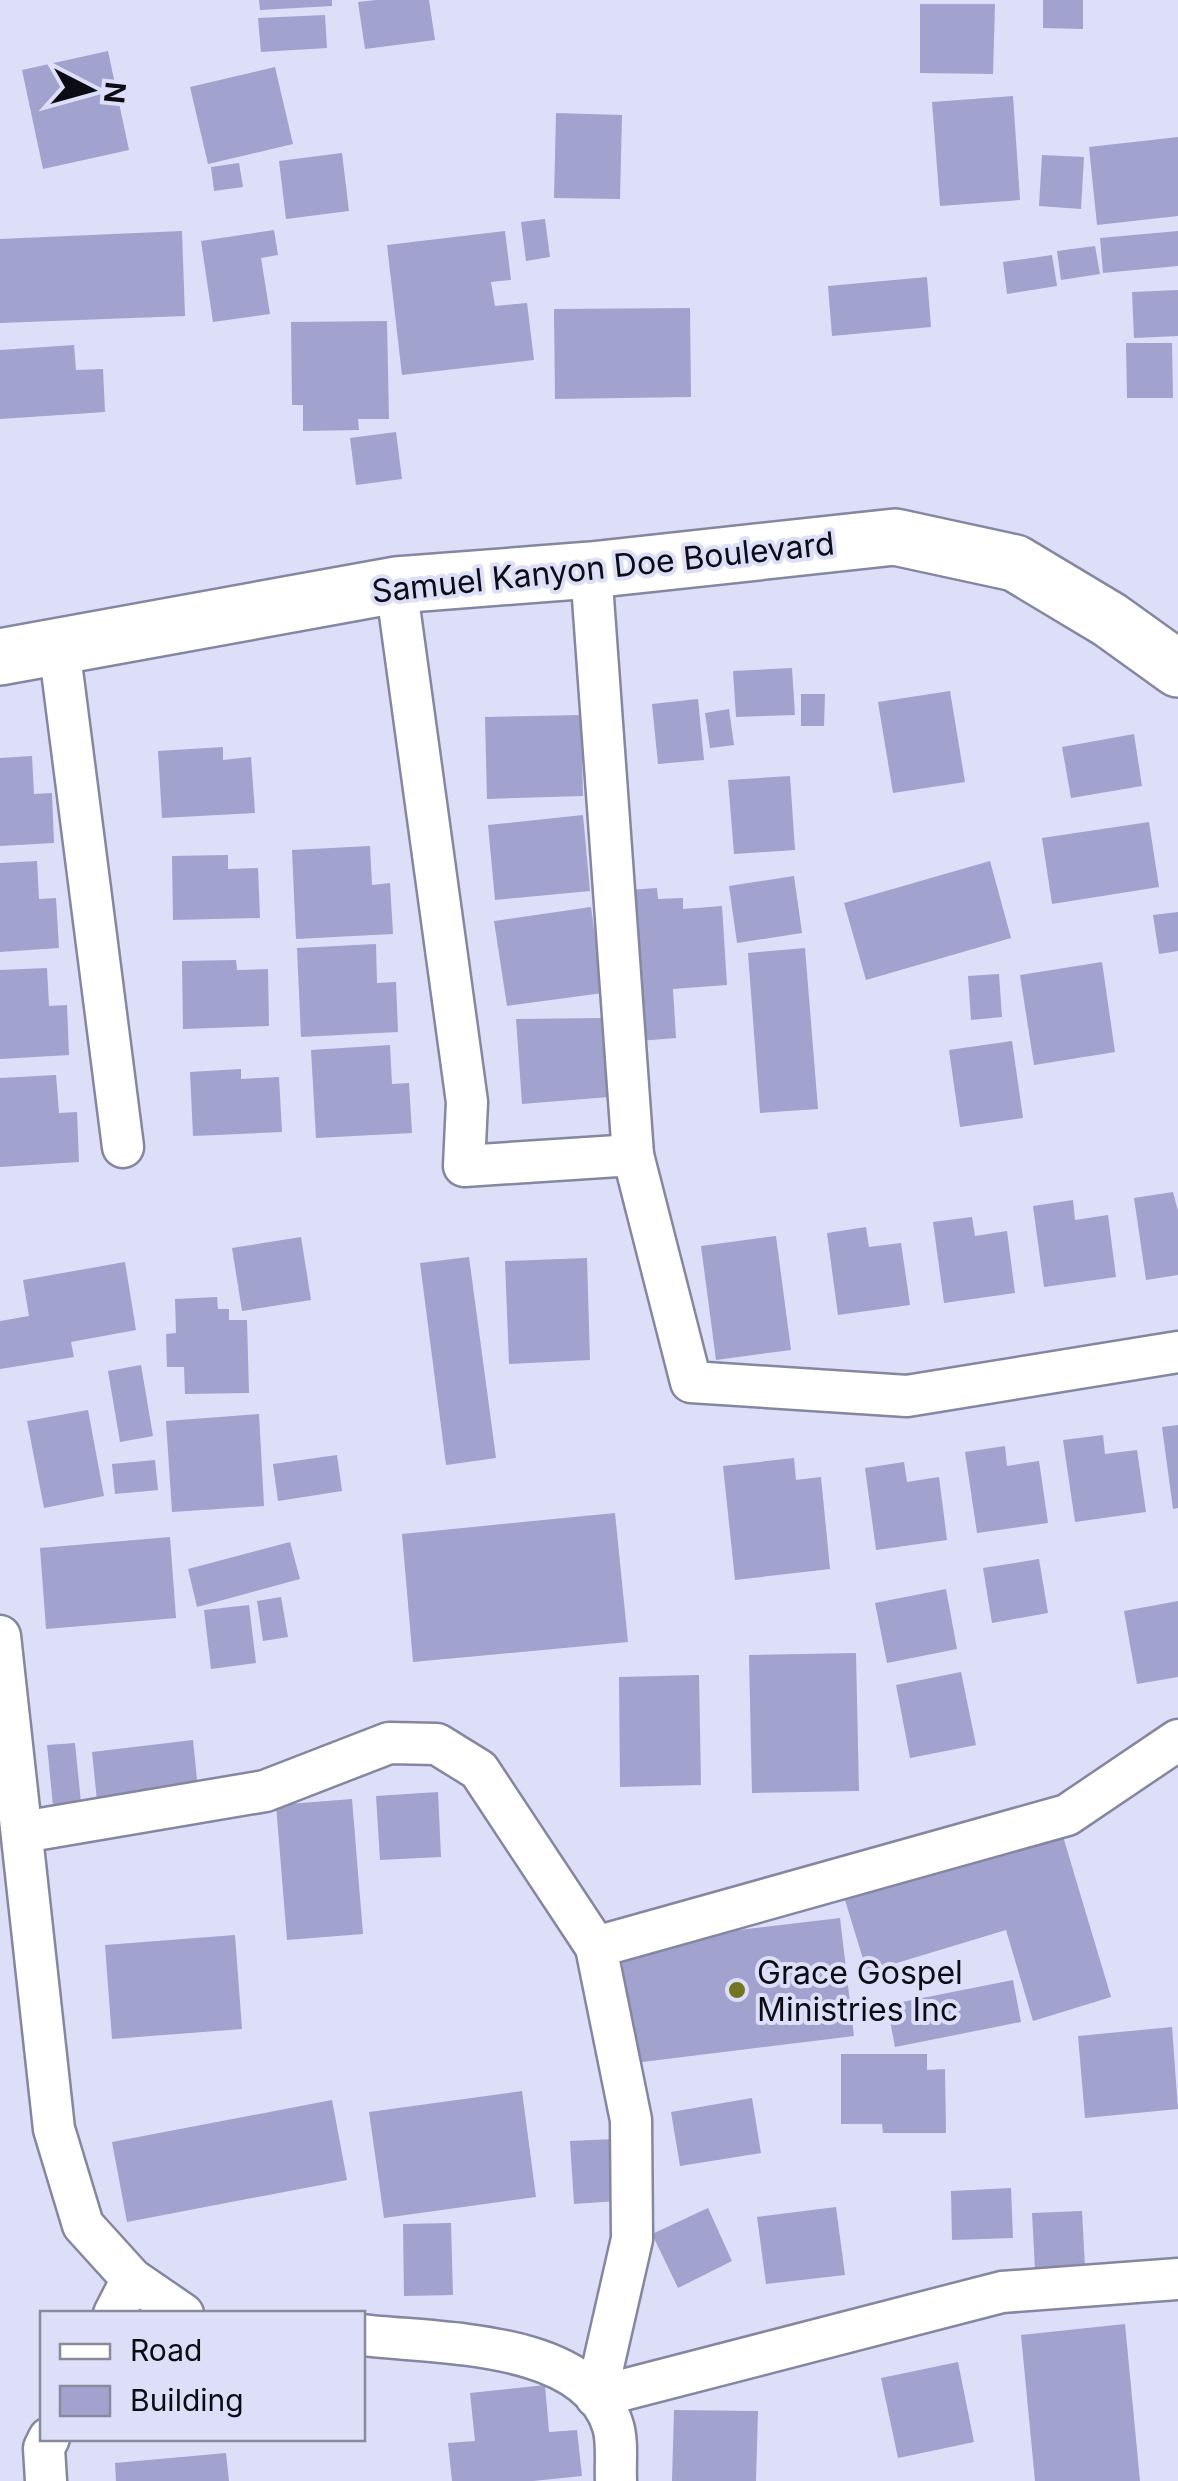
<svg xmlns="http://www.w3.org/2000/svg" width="1178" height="2481" font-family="Inter,sans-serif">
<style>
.building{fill:#a1a2ce}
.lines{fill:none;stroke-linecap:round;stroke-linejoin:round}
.street-casing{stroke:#85869f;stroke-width:45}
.secondary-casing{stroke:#85869f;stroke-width:60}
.street{stroke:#fff;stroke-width:40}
.secondary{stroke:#fff;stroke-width:55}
.poi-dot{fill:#70771f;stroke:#dddef8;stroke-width:4}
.labels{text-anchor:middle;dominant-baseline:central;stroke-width:8;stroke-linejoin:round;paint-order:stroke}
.street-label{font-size:32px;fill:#0c0c15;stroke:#dddef8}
.poi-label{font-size:32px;fill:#0c0c15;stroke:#dddef8;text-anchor:start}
</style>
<rect width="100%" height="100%" fill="#dddef8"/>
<g class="building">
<polygon points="259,0 332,0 332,6 260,10"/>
<polygon points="376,0 429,0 435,40 365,49 358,2"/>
<polygon points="1043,0 1083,0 1083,29 1043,28"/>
<polygon points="920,4 995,4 993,74 920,73"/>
<polygon points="325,15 327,48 261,52 258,18"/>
<polygon points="108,51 129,150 43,169 22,70"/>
<polygon points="275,67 293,144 208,164 190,87"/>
<polygon points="1013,96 1020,200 940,206 932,102"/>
<polygon points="556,113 622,115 620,199 554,198"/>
<polygon points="1178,137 1178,216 1097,225 1089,147"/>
<polygon points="342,153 349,211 286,219 279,161"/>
<polygon points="1042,155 1084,157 1081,209 1039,206"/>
<polygon points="239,163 243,187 214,191 211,167"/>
<polygon points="545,219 550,257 526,261 521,222"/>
<polygon points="274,230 278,255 261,258 270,314 213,322 201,241"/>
<polygon points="182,231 185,316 0,323 0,239"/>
<polygon points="505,231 511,280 491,282 495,306 527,303 534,360 402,375 387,245"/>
<polygon points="1178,231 1178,266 1103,273 1100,238"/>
<polygon points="1095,246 1100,274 1061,280 1057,251"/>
<polygon points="1052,255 1057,286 1007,294 1003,262"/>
<polygon points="927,277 931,327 832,336 828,286"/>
<polygon points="1178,290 1178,336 1134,338 1132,292"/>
<polygon points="690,308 691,397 555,399 554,309"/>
<polygon points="387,321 389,419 358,419 359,430 303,431 303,405 292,405 291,322"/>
<polygon points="1126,343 1172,343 1173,398 1127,398"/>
<polygon points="74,345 76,370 103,369 105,412 0,419 0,350"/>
<polygon points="396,432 402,479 356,485 350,438"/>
<polygon points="792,668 795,715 736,717 733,671"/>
<polygon points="950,691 965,782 893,793 878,702"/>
<polygon points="801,694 825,694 824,726 801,726"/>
<polygon points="698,699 704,760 658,764 652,704"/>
<polygon points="729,709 734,745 710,748 705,713"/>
<polygon points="581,715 583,796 487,799 485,717"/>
<polygon points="1134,734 1142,786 1071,798 1062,747"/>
<polygon points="223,747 223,760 251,757 255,813 162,818 158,751"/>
<polygon points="32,756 34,794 52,793 54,843 0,846 0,758"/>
<polygon points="790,776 795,850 734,854 728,780"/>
<polygon points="583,815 590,891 495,900 488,825"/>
<polygon points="1149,822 1159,887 1052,904 1042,838"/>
<polygon points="370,846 372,885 390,883 393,934 296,939 292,850"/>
<polygon points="228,855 228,869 258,868 260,918 173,920 172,856"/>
<polygon points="37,861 39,899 56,898 59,948 0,952 0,863"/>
<polygon points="990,861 1011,938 866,980 844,903"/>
<polygon points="794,876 802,933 737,943 729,886"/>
<polygon points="657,888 658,899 683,898 683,909 722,906 727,985 673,989 676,1038 639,1041 628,890"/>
<polygon points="591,907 603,993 507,1006 494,921"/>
<polygon points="1178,912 1178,951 1159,954 1153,915"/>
<polygon points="376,944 377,983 396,982 398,1032 301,1037 297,948"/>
<polygon points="805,948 818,1109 760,1113 748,953"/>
<polygon points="236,960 237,970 268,969 269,1026 183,1029 182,961"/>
<polygon points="1102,962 1115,1052 1034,1065 1020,975"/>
<polygon points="47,968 49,1006 67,1005 69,1055 0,1059 0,970"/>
<polygon points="999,974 1002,1017 971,1020 968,976"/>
<polygon points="603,1018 609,1097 522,1104 516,1019"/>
<polygon points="1012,1041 1023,1118 960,1127 949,1050"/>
<polygon points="390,1045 392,1084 409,1083 412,1133 316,1138 311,1050"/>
<polygon points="241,1069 241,1079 279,1077 282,1132 193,1136 190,1072"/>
<polygon points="56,1075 59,1113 77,1112 79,1162 0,1167 0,1078"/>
<polygon points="1173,1192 1178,1211 1178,1275 1146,1280 1134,1198"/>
<polygon points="1073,1200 1075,1220 1108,1215 1116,1277 1044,1287 1033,1206"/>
<polygon points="972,1217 975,1236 1007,1231 1015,1293 944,1303 933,1222"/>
<polygon points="866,1227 869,1247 901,1243 910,1305 838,1315 827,1233"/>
<polygon points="776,1236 791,1350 716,1360 701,1246"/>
<polygon points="301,1237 311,1300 242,1311 232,1248"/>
<polygon points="469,1257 496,1458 446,1465 420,1263"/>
<polygon points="587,1258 590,1360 509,1364 505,1261"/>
<polygon points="125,1262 136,1330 71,1342 74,1357 0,1369 0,1321 29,1316 23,1280"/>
<polygon points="217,1297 218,1309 229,1309 229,1320 247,1320 249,1393 185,1394 184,1367 167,1367 166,1334 176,1333 175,1299"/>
<polygon points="141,1365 153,1436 120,1442 108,1371"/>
<polygon points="88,1410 104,1496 44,1508 27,1421"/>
<polygon points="259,1414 264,1506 172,1512 166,1421"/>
<polygon points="1178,1425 1178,1508 1173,1509 1162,1427"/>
<polygon points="1103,1435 1105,1454 1137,1450 1146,1512 1075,1522 1063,1440"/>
<polygon points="1005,1446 1007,1466 1039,1461 1048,1523 977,1533 965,1452"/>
<polygon points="337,1455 342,1491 278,1501 273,1464"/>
<polygon points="794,1458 796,1480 821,1477 830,1569 735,1580 723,1466"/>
<polygon points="155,1460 158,1490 115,1494 112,1464"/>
<polygon points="904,1462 907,1482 939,1477 947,1540 876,1550 865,1468"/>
<polygon points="615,1513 628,1642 413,1662 402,1534"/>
<polygon points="170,1537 176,1618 46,1629 40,1548"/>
<polygon points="290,1542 300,1579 197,1607 188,1569"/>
<polygon points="1039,1559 1048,1613 992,1623 983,1568"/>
<polygon points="946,1589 957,1649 887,1663 875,1603"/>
<polygon points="281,1597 288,1637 263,1641 257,1601"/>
<polygon points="1178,1601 1178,1677 1137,1684 1124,1611"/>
<polygon points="249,1605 256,1663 211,1669 204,1610"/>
<polygon points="856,1653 859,1791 752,1793 749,1655"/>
<polygon points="961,1672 976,1745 910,1758 896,1685"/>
<polygon points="699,1675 701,1785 620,1787 619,1677"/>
<polygon points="193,1740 198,1789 97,1801 92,1752"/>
<polygon points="75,1743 81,1803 53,1806 47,1745"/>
<polygon points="438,1792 441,1857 380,1860 376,1796"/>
<polygon points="352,1799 363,1934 287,1940 276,1805"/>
<polygon points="1062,1833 1111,1997 1033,2021 1006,1930 867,1972 845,1900"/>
<polygon points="840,1918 854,2036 634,2063 620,1944"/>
<polygon points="235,1935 242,2029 112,2039 105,1945"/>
<polygon points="1013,1980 1021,2022 895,2047 887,2005"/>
<polygon points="1172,2027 1178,2109 1085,2118 1078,2036"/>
<polygon points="841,2054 927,2054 927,2070 945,2069 946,2133 883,2133 882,2124 841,2124"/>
<polygon points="522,2091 536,2197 384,2218 369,2112"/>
<polygon points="752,2098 761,2153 680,2166 671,2112"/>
<polygon points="332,2100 347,2180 127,2222 112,2142"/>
<polygon points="613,2139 618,2201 574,2204 570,2141"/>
<polygon points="1011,2188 1013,2238 952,2240 951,2191"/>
<polygon points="836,2207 845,2275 766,2284 757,2217"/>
<polygon points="708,2208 732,2261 678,2288 652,2234"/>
<polygon points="1082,2211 1085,2267 1035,2269 1032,2213"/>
<polygon points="451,2223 453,2295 404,2296 403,2224"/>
<polygon points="1125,2324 1140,2481 1035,2481 1021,2335"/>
<polygon points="958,2362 974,2442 898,2458 881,2378"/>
<polygon points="545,2385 549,2432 577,2430 582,2476 533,2481 452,2481 448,2443 475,2441 470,2393"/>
<polygon points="674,2410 758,2411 756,2481 672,2481"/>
<polygon points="226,2453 229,2481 116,2481 115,2463"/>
</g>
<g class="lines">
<g class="street-casing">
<g id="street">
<polyline points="591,570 633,1155"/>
<polyline points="396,585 467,1102 464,1166 633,1155 691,1382 907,1396 1178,1352"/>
<polyline points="59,647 123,1147"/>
<polyline points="0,1636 54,2129 83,2225 132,2279 183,2314"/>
<polyline points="1178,1740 1067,1815 596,1947 631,2120 632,2239 596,2397 1002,2292 1178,2279"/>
<polyline points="23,1832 265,1791 389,1743 437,1744 479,1770 596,1947"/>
<polyline points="114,2314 132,2279"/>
<path d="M 362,2335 C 436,2344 587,2339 613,2426 C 618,2442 615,2464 616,2481"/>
<polyline points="46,2481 44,2448 49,2438"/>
</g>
</g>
<g class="secondary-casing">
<polyline id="secondary" points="0,657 396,585 591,570 895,537 1015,563 1110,620 1178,669"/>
</g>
<use href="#street" class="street"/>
<use href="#secondary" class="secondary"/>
</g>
<circle class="poi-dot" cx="737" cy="1990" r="10"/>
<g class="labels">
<g class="street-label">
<text transform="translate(603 567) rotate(-6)">Samuel Kanyon Doe Boulevard</text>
</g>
<g class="poi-label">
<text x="757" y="1972">Grace Gospel<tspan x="757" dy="37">Ministries Inc</tspan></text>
</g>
</g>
<rect x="40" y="2311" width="325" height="130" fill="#dddef8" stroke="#898a9d" stroke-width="2.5"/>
<rect x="60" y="2344" width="50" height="15" fill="#ffffff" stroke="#898a9d" stroke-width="2.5"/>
<text x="130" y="2361" font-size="30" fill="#0c0c15">Road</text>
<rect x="60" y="2386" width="50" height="30" fill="#a1a2ce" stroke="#898a9d" stroke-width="2.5"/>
<text x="130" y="2411" font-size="30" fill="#0c0c15">Building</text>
<g transform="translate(90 90) rotate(96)" stroke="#dddef8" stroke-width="8" paint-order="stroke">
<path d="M0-8L18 38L0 25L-18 38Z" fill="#0c0c15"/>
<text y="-15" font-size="28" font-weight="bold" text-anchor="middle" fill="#0c0c15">N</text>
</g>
</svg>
